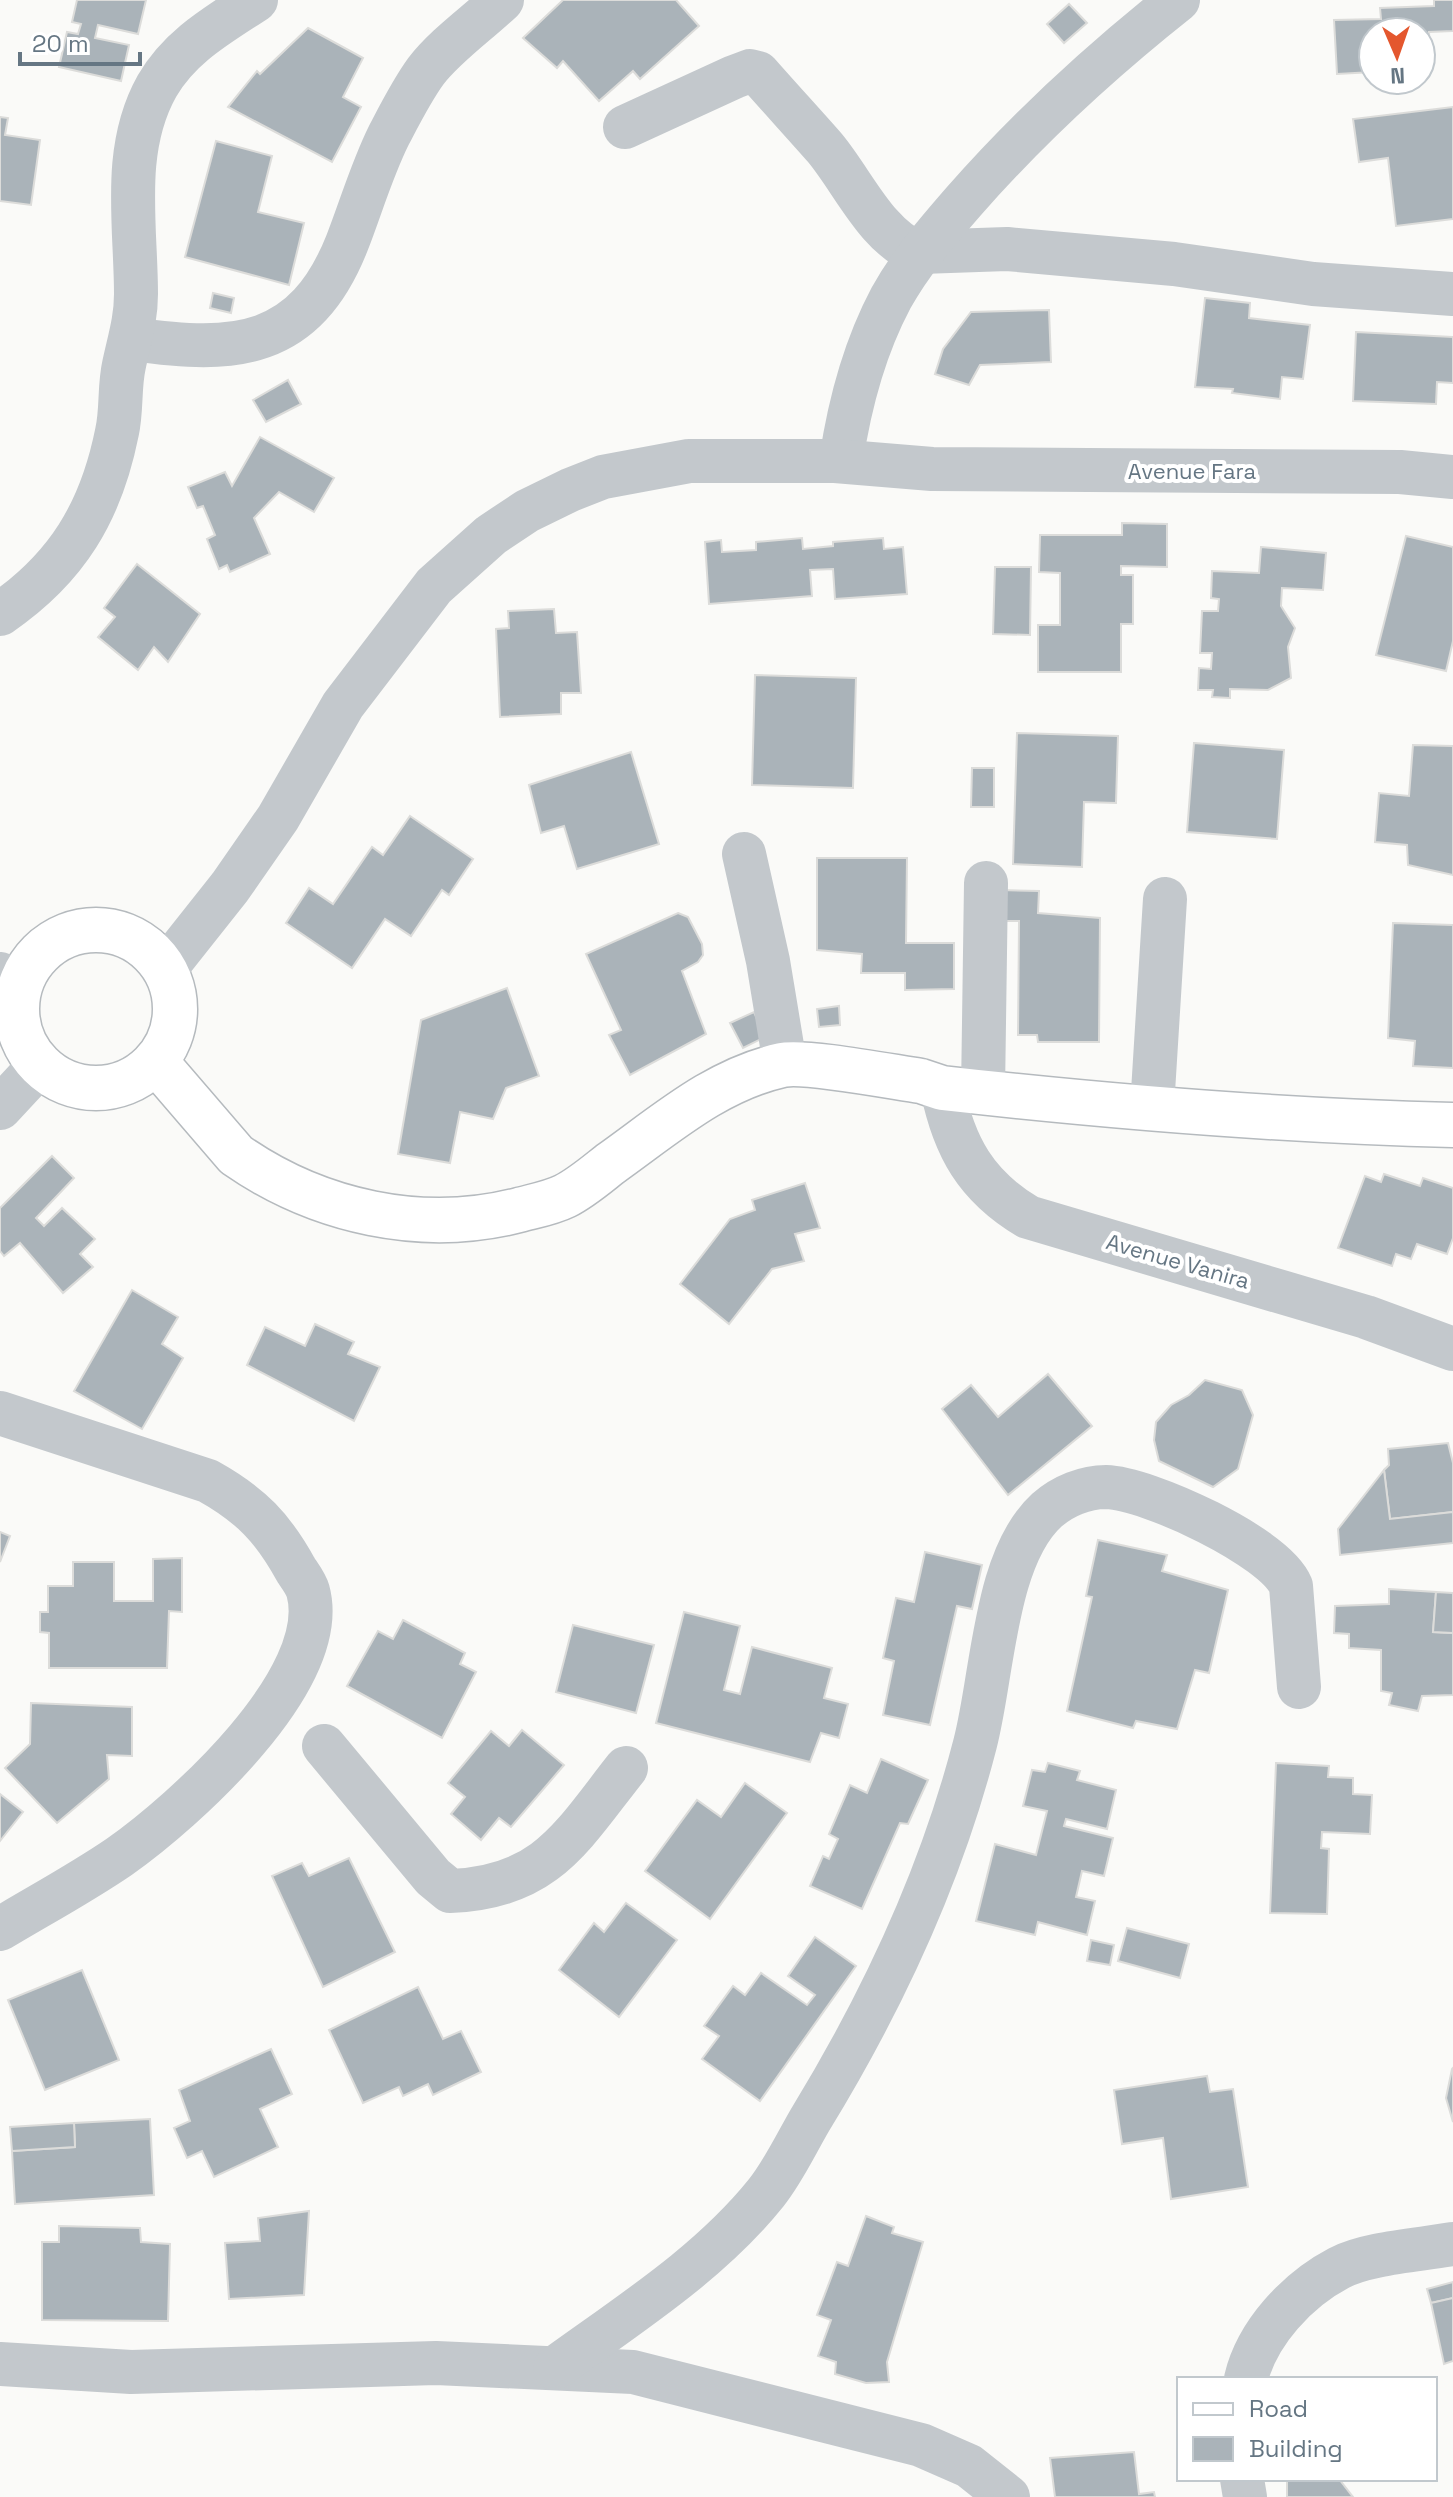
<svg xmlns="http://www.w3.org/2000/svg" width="1453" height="2497" font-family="'Space Grotesk',sans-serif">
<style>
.building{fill:#aab3b9;stroke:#dcdcda;stroke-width:2}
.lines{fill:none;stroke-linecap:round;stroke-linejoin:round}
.major-casing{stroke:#b5babe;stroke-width:47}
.minor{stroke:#c3c8cc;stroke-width:44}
.major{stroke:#fff;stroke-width:44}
.labels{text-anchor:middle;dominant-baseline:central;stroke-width:8;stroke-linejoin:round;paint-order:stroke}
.street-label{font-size:22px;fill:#657683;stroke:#fff}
</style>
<rect width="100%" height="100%" fill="#fafaf8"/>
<g class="building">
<polygon points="77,0 146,0 138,34 98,25 95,38 129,45 121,81 59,67 67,32 78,34 81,24 72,22"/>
<polygon points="563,0 676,0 699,26 640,79 633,71 599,101 563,61 557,68 523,38"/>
<polygon points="1434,0 1453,0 1453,31 1429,32 1430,51 1421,51 1421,32 1373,32 1373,72 1337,74 1334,20 1381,19 1380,8 1434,6"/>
<polygon points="1069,4 1087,23 1064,43 1047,24"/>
<polygon points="308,28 363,58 343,97 361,107 332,162 228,107 257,71 260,74"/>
<polygon points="1453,107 1453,219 1396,226 1388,158 1359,162 1353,119"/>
<polygon points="0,117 8,118 5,135 40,140 31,205 0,201"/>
<polygon points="216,141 272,156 258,212 304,223 289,285 185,257"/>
<polygon points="213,293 234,298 231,313 210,308"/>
<polygon points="1205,298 1250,303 1249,318 1310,325 1303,379 1282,377 1280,399 1232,393 1233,389 1195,387"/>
<polygon points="1049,310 1051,362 980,365 969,385 935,374 943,349 971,312"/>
<polygon points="1356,332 1453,337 1453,383 1437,382 1436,404 1353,401"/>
<polygon points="288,380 301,404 266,422 253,400"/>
<polygon points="260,437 334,478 314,512 279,492 254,518 270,554 230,572 227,565 219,569 207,539 215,535 203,506 197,508 188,487 225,472 232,486"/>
<polygon points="1122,523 1167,524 1167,567 1121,566 1121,575 1133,575 1133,624 1121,624 1121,672 1038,672 1038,625 1060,625 1060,573 1039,572 1040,535 1122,535"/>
<polygon points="1406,536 1453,547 1453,641 1446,671 1376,655"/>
<polygon points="802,538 803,549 833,546 833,542 883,538 884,549 903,547 907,594 835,599 833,569 810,570 812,596 709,604 705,542 721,540 722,552 756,550 756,542"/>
<polygon points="1261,547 1326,553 1323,590 1282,588 1281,606 1295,628 1288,647 1291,678 1268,690 1230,689 1230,698 1212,697 1213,690 1198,690 1199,668 1211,669 1212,653 1200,653 1202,611 1218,611 1219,599 1211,598 1212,571 1259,573"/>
<polygon points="137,564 200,614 168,662 154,647 138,670 98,637 115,617 104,608"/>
<polygon points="995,567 1031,567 1030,635 993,634"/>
<polygon points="554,609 556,633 577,632 581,693 561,693 561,714 500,717 496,629 509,628 508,611"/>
<polygon points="755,675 856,678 853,788 752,785"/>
<polygon points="1017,733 1118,736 1116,803 1084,802 1082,867 1013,864"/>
<polygon points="1194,743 1284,750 1277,839 1187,832"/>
<polygon points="1413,745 1453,746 1453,875 1408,865 1407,845 1375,842 1379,793 1409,796"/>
<polygon points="631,752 659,844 577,869 564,826 541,833 529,785"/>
<polygon points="972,768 994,768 994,807 971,807"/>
<polygon points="410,816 473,859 449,895 442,890 411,936 385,919 352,968 286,923 309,888 333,904 372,847 383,855"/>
<polygon points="817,858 907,858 906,943 954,943 954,989 905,990 905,973 861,973 862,954 817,950"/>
<polygon points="1000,890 1039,891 1038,913 1100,918 1099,1042 1038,1042 1037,1035 1018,1035 1019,921 1000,921"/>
<polygon points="678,913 688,917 702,944 703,955 698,962 682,971 706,1034 630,1075 609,1035 621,1030 586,954"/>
<polygon points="1393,923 1453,925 1453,1068 1413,1066 1415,1041 1388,1038"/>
<polygon points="507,988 539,1076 506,1088 493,1119 460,1112 450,1163 398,1154 421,1020"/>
<polygon points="839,1006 840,1025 819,1027 817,1009"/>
<polygon points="754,1012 765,1037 743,1048 730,1023"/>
<polygon points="52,1156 74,1178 36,1218 44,1226 62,1208 95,1239 80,1254 93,1267 63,1293 20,1243 4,1256 0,1251 0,1208"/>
<polygon points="1384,1174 1420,1186 1423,1178 1453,1188 1453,1238 1447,1254 1417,1244 1411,1259 1396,1254 1392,1266 1338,1248 1365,1176 1381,1182"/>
<polygon points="805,1183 820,1228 795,1234 804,1261 772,1269 729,1324 680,1284 730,1219 755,1210 752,1200"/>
<polygon points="132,1290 178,1317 162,1344 183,1358 142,1429 74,1391"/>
<polygon points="315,1324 354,1342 348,1354 380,1367 354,1421 247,1365 265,1327 305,1346"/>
<polygon points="1048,1374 1092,1426 1008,1495 942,1409 971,1385 998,1417"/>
<polygon points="1205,1380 1242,1390 1253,1415 1238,1469 1213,1487 1159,1461 1154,1440 1156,1422 1171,1405 1189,1395"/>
<polygon points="1448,1443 1453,1463 1453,1512 1390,1519 1384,1470 1389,1465 1388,1449"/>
<polygon points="1384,1470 1390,1519 1453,1512 1453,1543 1340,1555 1338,1529"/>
<polygon points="0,1532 10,1536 0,1562"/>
<polygon points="1098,1540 1167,1555 1162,1571 1228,1590 1209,1673 1195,1670 1177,1729 1136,1721 1133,1728 1067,1711 1092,1597 1086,1596"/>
<polygon points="925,1552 982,1565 972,1609 957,1606 930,1725 883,1715 894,1661 883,1658 896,1598 914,1602"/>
<polygon points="182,1558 182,1612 169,1611 167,1668 49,1668 49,1633 40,1632 40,1612 48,1612 48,1586 73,1586 73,1562 114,1562 114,1601 153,1601 153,1559"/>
<polygon points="1389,1589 1436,1592 1433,1632 1453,1633 1453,1695 1422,1696 1418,1711 1389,1705 1392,1693 1381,1691 1381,1650 1349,1648 1349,1634 1334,1633 1335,1606 1389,1604"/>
<polygon points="1436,1592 1453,1593 1453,1633 1433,1632"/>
<polygon points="684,1612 740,1626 724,1690 740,1694 752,1647 832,1668 824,1698 848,1704 839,1738 821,1733 810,1762 656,1723"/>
<polygon points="403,1620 465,1653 460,1664 476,1672 442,1738 347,1686 378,1631 393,1639"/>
<polygon points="573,1625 654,1645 636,1713 556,1692"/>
<polygon points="31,1703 132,1707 132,1756 107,1755 109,1779 57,1823 5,1768 30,1744"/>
<polygon points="522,1730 564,1765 511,1827 499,1818 481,1840 451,1814 465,1797 448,1783 491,1731 509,1746"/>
<polygon points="881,1759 928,1780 908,1824 900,1823 862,1909 810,1886 823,1856 829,1859 838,1839 829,1834 850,1785 867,1793"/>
<polygon points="1048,1763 1080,1771 1077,1780 1116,1790 1107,1829 1066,1819 1064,1826 1113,1838 1104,1876 1082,1871 1076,1897 1095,1901 1087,1935 1038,1922 1035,1935 976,1921 995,1844 1036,1855 1047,1811 1023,1806 1032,1770 1045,1772"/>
<polygon points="1276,1763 1329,1766 1328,1777 1353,1778 1353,1794 1372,1795 1370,1834 1322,1832 1321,1848 1329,1849 1327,1914 1270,1913"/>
<polygon points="745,1783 787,1813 710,1919 645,1871 697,1800 721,1817"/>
<polygon points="0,1794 23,1812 0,1841"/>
<polygon points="349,1858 395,1952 323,1987 272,1876 302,1863 309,1876"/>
<polygon points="626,1903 677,1940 619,2017 559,1970 594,1923 604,1932"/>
<polygon points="1127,1928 1189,1944 1180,1978 1118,1961"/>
<polygon points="815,1937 856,1966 760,2101 702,2059 719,2036 704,2026 733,1986 745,1995 761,1973 807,2005 815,1995 788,1976"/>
<polygon points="1091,1940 1114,1945 1110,1965 1087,1961"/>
<polygon points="82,1970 119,2060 45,2090 8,2000"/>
<polygon points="418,1987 443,2039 461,2031 481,2072 433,2095 428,2084 403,2096 399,2087 363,2103 329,2030"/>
<polygon points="271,2049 292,2094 260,2109 278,2147 214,2177 202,2151 187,2158 174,2128 190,2121 179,2090"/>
<polygon points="1452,2069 1453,2068 1453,2122 1446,2098"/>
<polygon points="1207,2076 1210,2092 1233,2089 1248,2187 1171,2199 1163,2138 1122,2144 1114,2090"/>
<polygon points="150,2119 154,2195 15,2204 12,2151 75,2147 74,2123"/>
<polygon points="74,2123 75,2147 12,2151 10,2127"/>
<polygon points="309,2211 304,2295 229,2299 225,2243 260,2241 258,2218"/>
<polygon points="866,2216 894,2227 892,2233 923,2242 887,2362 889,2382 866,2383 835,2374 836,2362 818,2356 831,2320 817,2315 837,2262 848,2266"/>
<polygon points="59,2226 140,2228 141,2242 170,2244 168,2321 42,2320 42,2242 59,2242"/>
<polygon points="1453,2282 1453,2298 1431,2303 1427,2289"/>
<polygon points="1453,2298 1453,2361 1444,2364 1431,2303"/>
<polygon points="1134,2452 1139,2494 1154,2492 1155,2497 1055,2497 1050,2458"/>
<polygon points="1287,2479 1339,2479 1353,2497 1287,2497"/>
</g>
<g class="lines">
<g class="major-casing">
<g id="major">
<circle cx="96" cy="1009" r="79"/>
<path d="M 156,1062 L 236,1155 C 318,1212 422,1235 519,1210 C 534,1206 551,1203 565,1196 C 581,1188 596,1175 610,1164 C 665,1125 715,1080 782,1065 C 804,1060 893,1077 921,1081 L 942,1088 C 1112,1107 1282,1121 1453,1125"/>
</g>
</g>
<g class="minor">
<path d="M 625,127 L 734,77 L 750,71 L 758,73 C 780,98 803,123 825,148 C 854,183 875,235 919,254"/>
<polyline points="921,252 1007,249 1174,264 1313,284 1453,294"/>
<path d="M 133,339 C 235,354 305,349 347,243 C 361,207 372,169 389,135 C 400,114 412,90 426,71 C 446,45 478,23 502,0"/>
<path d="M 841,461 C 849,407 865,347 891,298 C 911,262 937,232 964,201 C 1029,127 1101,61 1178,0"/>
<path d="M 0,614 C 67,568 101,512 117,432 C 122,410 119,387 124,365 C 129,341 136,320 136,294 C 136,225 121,150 157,86 C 180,46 218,25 256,0"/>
<polyline points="744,854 768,961 785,1064"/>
<polyline points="165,969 230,887 278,818 343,705 434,586 491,535 527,511 570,490 603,477 689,461 835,461 932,469 1400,472 1453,477"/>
<polyline points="0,974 20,984"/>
<path d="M 942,1088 C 954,1147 976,1186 1028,1217 L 1366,1317 L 1453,1349"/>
<polyline points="983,1092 986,883"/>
<polyline points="0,1108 39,1066"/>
<polyline points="1152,1108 1165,899"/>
<path d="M 0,1413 L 208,1481 C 251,1505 273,1528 296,1570 C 300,1576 306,1584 308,1591 C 332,1679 183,1812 119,1857 C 81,1883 40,1905 0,1929"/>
<path d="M 324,1746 L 433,1877 L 450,1891 C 546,1888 572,1836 626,1768"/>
<polyline points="0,2364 131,2372 436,2363 633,2372 921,2445 969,2466 1008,2497"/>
<path d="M 555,2368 C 628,2315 709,2264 766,2193 C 783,2172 796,2144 810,2120 C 881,2004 941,1876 975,1744 C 993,1676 994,1558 1047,1510 C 1063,1496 1085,1487 1106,1487 C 1148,1488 1275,1547 1291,1586 L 1299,1687"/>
<path d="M 1246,2379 C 1257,2333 1297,2290 1339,2268 C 1367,2253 1420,2250 1453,2244"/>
<polyline points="1242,2479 1245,2497"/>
</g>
<use href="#major" class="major"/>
</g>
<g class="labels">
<g class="street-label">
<text x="1192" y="471">Avenue Fara</text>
<text transform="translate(1178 1261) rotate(16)">Avenue Vanira</text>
</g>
</g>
<rect x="1177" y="2377" width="260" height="104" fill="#ffffff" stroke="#c1c8cd" stroke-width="2"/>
<rect x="1193" y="2403" width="40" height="12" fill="#ffffff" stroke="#c1c8cd" stroke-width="2"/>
<text x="1249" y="2417" font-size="24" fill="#657683">Road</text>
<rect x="1193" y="2437" width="40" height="24" fill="#aab3b9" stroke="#c1c8cd" stroke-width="2"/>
<text x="1249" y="2457" font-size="24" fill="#657683">Building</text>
<g transform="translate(1397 56) rotate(178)"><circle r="38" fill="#ffffff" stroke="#c1c8cd" stroke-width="2"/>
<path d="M0-6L14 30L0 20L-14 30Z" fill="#e4572e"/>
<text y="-12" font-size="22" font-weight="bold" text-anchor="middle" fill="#657683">N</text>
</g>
<path d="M20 52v12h120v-12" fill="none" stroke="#657683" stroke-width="4"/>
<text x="32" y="52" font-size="24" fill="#657683" stroke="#ffffff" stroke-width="6" paint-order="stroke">20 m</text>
</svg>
